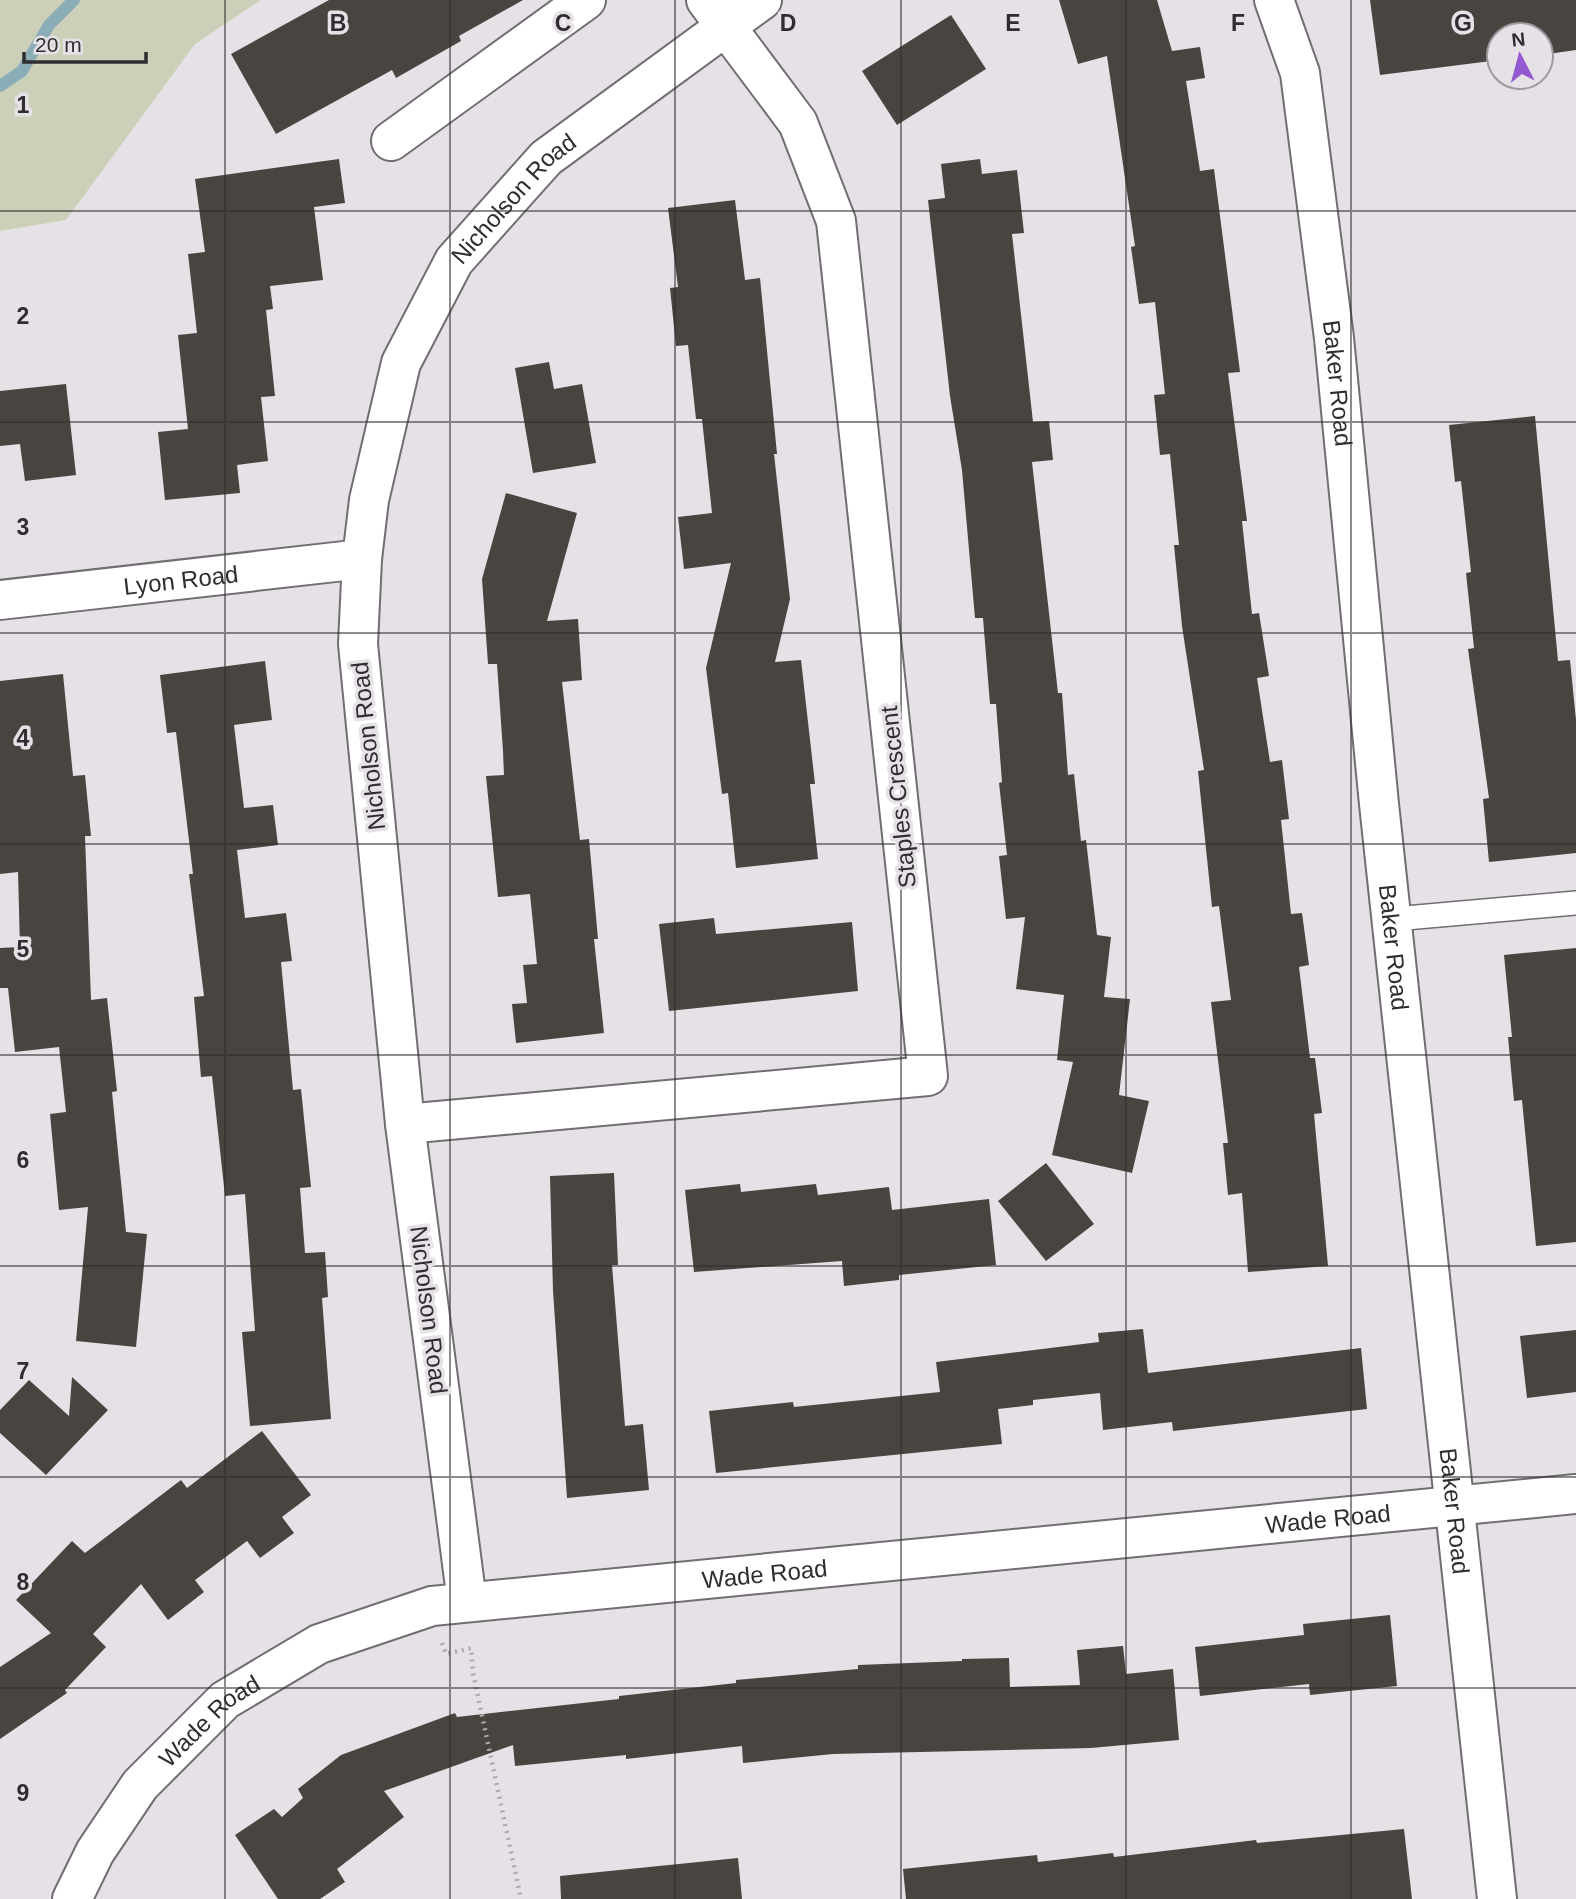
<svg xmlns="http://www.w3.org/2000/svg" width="1576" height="1899" font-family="Helvetica,sans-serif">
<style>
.green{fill:#cdd0b8}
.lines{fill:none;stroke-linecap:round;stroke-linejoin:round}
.stream{stroke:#8aadb7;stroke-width:12}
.building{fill:#494440}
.service-casing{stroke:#716d72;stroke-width:26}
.minor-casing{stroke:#716d72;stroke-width:42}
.tertiary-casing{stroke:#716d72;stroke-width:42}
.path{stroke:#ada9ad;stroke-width:4.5;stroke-dasharray:2 5;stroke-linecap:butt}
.service{stroke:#fff;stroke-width:23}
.minor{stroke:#fff;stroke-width:38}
.tertiary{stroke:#fff;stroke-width:38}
.grid{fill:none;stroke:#2f2d2f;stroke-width:2;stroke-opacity:0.55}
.labels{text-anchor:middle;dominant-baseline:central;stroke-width:7;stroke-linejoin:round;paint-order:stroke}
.street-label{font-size:24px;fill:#2f2d2f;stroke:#e6e1e6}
.grid-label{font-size:23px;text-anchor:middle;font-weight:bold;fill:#2f2d2f;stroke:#e6e1e6;stroke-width:7;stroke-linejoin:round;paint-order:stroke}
</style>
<rect width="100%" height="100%" fill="#e6e1e6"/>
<polygon class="green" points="0,0 261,0 195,44 66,220 0,231"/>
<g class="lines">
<polyline class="stream" points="0,86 22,71 49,25 74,0"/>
</g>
<g class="building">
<polygon points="329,0 523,0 459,36 461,41 396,78 392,70 276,134 231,54"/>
<polygon points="1059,0 1157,0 1172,51 1200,47 1205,78 1186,81 1200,171 1214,169 1240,372 1228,373 1247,521 1242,521 1252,614 1259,613 1269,676 1257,678 1270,762 1282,760 1289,819 1281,820 1291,914 1302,913 1309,965 1299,967 1310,1058 1315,1058 1322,1113 1314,1114 1328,1266 1248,1272 1242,1193 1228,1195 1223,1143 1228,1143 1211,1002 1231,1000 1219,906 1212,907 1198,771 1204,770 1182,626 1174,545 1179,545 1170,454 1160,455 1154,395 1165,394 1155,302 1139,304 1131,247 1135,246 1107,56 1078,64"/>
<polygon points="1370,0 1576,0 1576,50 1541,55 1541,35 1499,35 1499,60 1380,75"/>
<polygon points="951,15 986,69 897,125 862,71"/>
<polygon points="339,159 345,203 314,207 323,280 270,286 273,309 266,310 275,396 261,397 268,461 237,465 240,493 165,500 158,432 188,429 178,335 197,333 188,254 205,252 195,179"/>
<polygon points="980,159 982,174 1017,170 1024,233 1012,234 1033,422 1049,421 1053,460 1032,462 1058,693 1062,693 1068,775 1074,774 1081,841 1086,840 1097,935 1111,937 1104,997 1130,999 1119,1095 1149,1101 1132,1173 1052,1155 1073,1062 1057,1060 1064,995 1016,989 1025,917 1006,919 999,856 1007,855 999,783 1002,782 996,704 990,704 983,618 975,618 962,470 950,396 928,200 945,198 941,164"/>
<polygon points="735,200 745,280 760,278 777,454 774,454 790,599 775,662 801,660 815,784 810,784 818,859 736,868 728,793 722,794 706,668 731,563 684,569 678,517 712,513 702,419 696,419 688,345 676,346 670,288 678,287 668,208"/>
<polygon points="549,362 554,389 582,384 596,463 533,473 515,368"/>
<polygon points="66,384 76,475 25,481 20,444 0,446 0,391"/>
<polygon points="1535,416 1558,661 1570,660 1576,720 1576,853 1489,862 1483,799 1489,798 1468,649 1474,648 1466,573 1471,572 1461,481 1455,482 1449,425"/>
<polygon points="506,493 577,513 547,621 578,619 582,680 562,682 580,840 589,839 598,939 594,939 604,1033 516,1043 512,1004 527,1003 523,965 537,964 530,894 498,897 486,776 504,775 503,751 497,664 488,664 482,579"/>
<polygon points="265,661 272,720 234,725 244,808 273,805 278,845 237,850 245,918 286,913 292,961 281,962 293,1090 301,1089 311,1187 300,1188 305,1253 325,1252 328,1297 322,1298 331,1419 250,1426 242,1332 255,1331 245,1194 225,1196 212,1076 201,1077 194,997 204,996 189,874 193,874 176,732 167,733 160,675"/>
<polygon points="63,674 73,776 85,775 91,836 85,836 91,1000 107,998 117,1091 112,1092 126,1232 147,1234 136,1347 76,1341 88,1207 59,1210 50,1114 66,1112 59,1047 15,1052 8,988 0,988 0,948 20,947 18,872 0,874 0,681"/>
<polygon points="714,918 716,934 852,922 858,991 669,1011 659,924"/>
<polygon points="1576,948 1576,1242 1536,1246 1522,1100 1514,1101 1508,1037 1512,1037 1504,955"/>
<polygon points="1046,1163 1094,1224 1046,1261 998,1201"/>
<polygon points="614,1173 618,1265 612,1265 625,1426 643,1424 649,1490 567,1498 553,1291 550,1176"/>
<polygon points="740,1184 741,1192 816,1184 818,1195 889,1187 892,1210 989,1199 996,1265 899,1275 899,1280 844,1286 842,1261 694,1272 685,1190"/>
<polygon points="1143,1329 1148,1373 1361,1348 1367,1409 1173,1431 1172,1422 1103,1430 1100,1393 1033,1400 1033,1405 998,1409 1002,1444 716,1473 709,1411 793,1402 794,1407 940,1392 936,1362 1099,1342 1098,1333"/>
<polygon points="1576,1330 1576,1392 1527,1398 1520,1336"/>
<polygon points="72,1377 108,1410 46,1475 0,1433 0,1410 29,1380 69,1416"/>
<polygon points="262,1431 311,1495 282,1517 294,1533 260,1558 247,1541 195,1580 204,1592 168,1620 141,1584 93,1634 106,1647 65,1690 67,1693 0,1739 0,1667 51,1633 16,1600 72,1541 85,1553 181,1480 187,1488"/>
<polygon points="1390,1615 1397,1686 1310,1695 1309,1684 1200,1696 1195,1647 1304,1635 1303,1624"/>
<polygon points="1123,1646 1126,1674 1173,1669 1179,1740 1091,1748 833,1754 743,1763 742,1746 626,1759 626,1755 515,1766 513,1745 384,1791 404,1817 337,1869 345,1882 320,1899 278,1899 235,1835 274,1809 282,1817 303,1798 298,1789 341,1755 455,1713 457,1717 619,1699 619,1696 736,1683 736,1680 858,1669 858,1665 962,1661 962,1659 1009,1658 1010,1687 1080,1685 1077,1650"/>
<polygon points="1404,1829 1412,1899 906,1899 903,1869 1037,1855 1038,1862 1113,1853 1114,1857 1256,1840 1257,1843"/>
<polygon points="738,1858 742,1899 561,1899 560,1876"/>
</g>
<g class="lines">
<g class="service-casing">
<polyline id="service" points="1394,919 1576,903"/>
</g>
<g class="minor-casing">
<g id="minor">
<path id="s1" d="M 1274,0 L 1300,73 L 1334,338 L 1379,804 L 1497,1899"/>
<polyline points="391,141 586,0"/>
<polyline points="405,1124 928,1076 836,221 798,123 706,0"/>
</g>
</g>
<g class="tertiary-casing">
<g id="tertiary">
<path id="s2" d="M 0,600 L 362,559"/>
<path id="s3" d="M 467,1602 L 405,1124 L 358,644 L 362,559 L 369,500 L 401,363 L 454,261 L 546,158 L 762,0"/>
<path id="s4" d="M 72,1899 L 95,1852 L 140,1785 L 225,1700 L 319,1644 L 432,1606 L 1576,1494"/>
</g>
</g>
<polyline class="path" points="442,1643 446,1654 471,1648 473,1673 521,1899"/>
<use href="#service" class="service"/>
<use href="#minor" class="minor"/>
<use href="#tertiary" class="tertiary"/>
</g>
<path class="grid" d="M 225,0 L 225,1899M 450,0 L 450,1899M 675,0 L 675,1899M 901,0 L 901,1899M 1126,0 L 1126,1899M 1351,0 L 1351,1899M 0,211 L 1576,211M 0,422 L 1576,422M 0,633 L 1576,633M 0,844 L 1576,844M 0,1055 L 1576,1055M 0,1266 L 1576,1266M 0,1477 L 1576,1477M 0,1688 L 1576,1688"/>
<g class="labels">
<g class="street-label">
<text stroke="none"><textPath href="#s3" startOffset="1451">Nicholson Road</textPath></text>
<text stroke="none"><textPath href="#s1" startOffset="390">Baker Road</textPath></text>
<text stroke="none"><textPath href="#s2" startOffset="182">Lyon Road</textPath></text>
<text transform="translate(368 746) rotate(-96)">Nicholson Road</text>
<text transform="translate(898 797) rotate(-96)">Staples Crescent</text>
<text stroke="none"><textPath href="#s1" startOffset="957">Baker Road</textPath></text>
<text transform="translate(429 1310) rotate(83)">Nicholson Road</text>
<text stroke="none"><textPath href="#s1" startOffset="1524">Baker Road</textPath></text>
<text stroke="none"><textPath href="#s4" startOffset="1382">Wade Road</textPath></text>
<text stroke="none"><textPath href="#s4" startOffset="816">Wade Road</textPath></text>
<text stroke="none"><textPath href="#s4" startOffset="228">Wade Road</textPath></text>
</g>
</g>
<g class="grid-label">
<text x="338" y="31">B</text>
<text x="563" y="31">C</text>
<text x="788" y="31">D</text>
<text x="1013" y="31">E</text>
<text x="1238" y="31">F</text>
<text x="1463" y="31">G</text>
<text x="23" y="113">1</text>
<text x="23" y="324">2</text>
<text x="23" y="535">3</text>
<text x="23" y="746">4</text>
<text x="23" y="957">5</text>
<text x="23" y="1168">6</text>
<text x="23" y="1379">7</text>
<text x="23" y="1590">8</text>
<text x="23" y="1801">9</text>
</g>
<g transform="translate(1520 56) rotate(354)"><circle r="33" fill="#e6e1e6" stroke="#9d999d" stroke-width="2"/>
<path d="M0-5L12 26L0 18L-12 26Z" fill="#9359d0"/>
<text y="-10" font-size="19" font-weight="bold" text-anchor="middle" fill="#2f2d2f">N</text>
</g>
<path d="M24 52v10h122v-10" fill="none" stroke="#2f2d2f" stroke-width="3.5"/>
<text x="35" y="52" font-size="21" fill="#2f2d2f" stroke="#e6e1e6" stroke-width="5" paint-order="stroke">20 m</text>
</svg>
